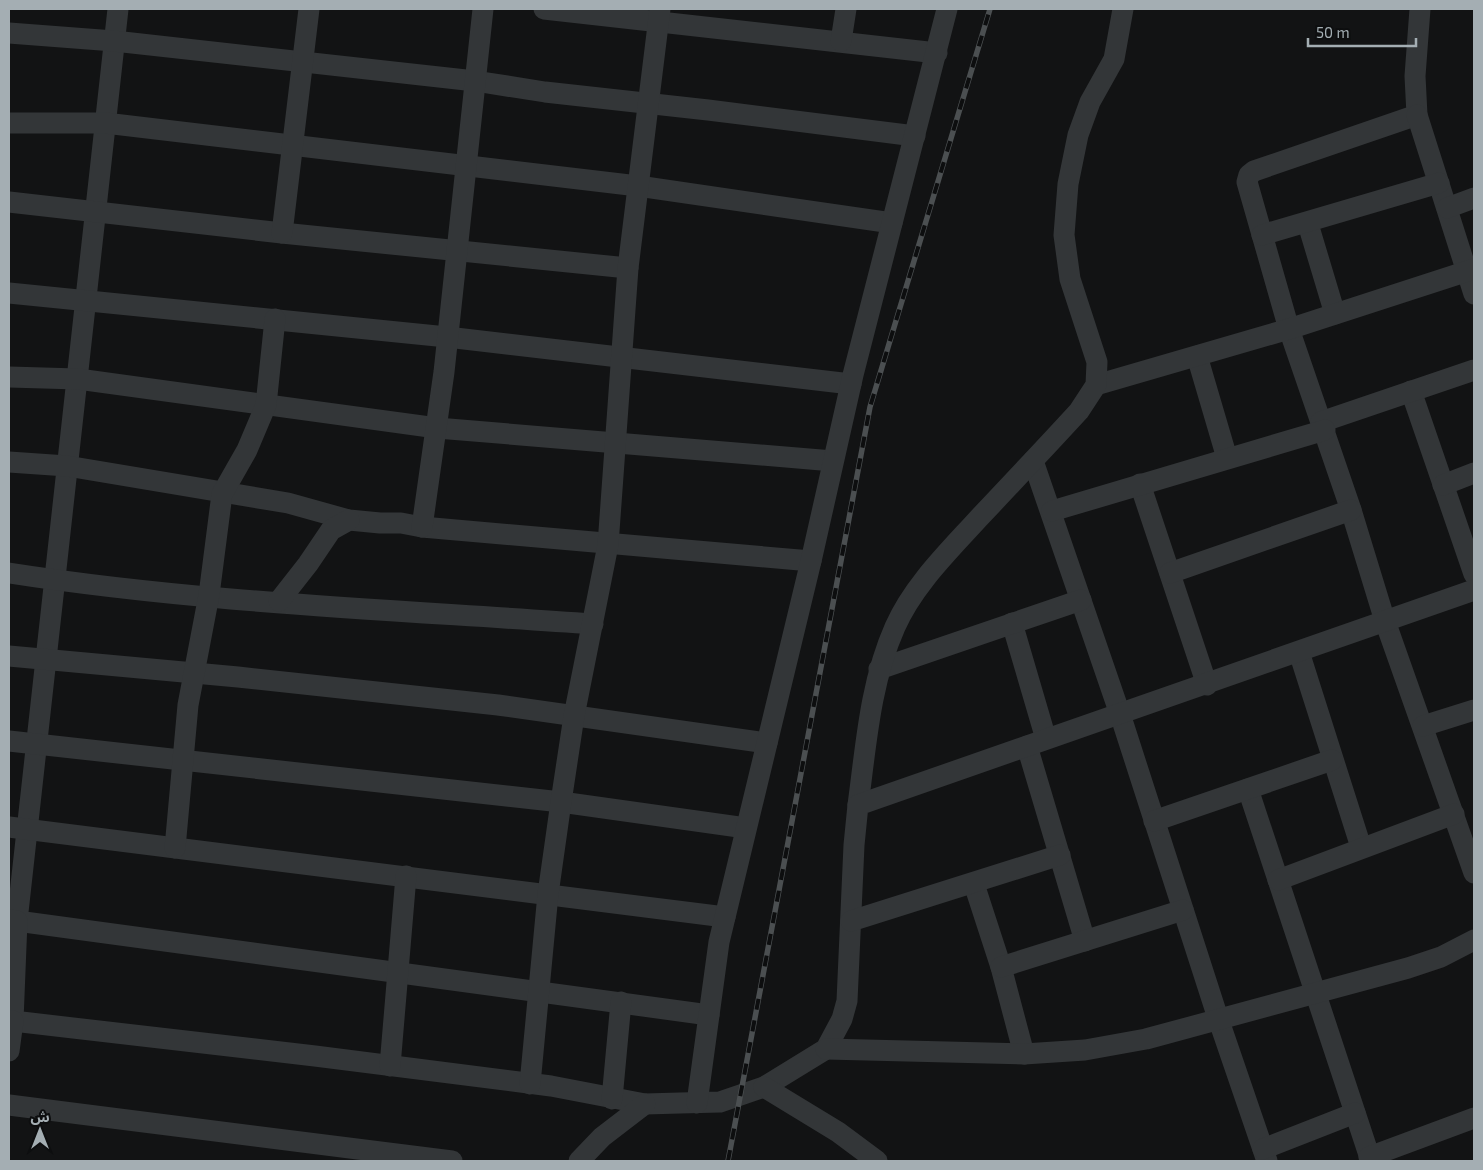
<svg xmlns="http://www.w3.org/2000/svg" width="1483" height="1170" font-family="'Exo 2','Noto Sans Arabic',sans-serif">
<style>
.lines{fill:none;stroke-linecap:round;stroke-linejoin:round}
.minor{stroke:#333638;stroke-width:21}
.rail-casing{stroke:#4b4f51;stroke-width:5.5}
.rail{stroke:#0d0e0f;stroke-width:4;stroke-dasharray:11;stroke-linecap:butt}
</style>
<rect width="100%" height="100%" fill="#121314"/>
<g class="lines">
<g class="minor">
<polyline points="118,9 17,921 709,1015"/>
<polyline points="544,9 937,53"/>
<polyline points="1420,9 1415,76 1417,115 1254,171 1249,175 1247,182 1289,329 1351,510 1385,621 1474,873"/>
<polyline points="9,33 114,41 475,81 545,92 708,110 915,136"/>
<polyline points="841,41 846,9"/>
<polyline points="1417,115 1474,294"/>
<polyline points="9,123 105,123 638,186 892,223"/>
<polyline points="9,202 282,233 628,268"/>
<polyline points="1447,208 1474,198"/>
<polyline points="1308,224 1335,314"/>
<polyline points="282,233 309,9"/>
<polyline points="1262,235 1439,183"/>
<polyline points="9,293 447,337 851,384"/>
<polyline points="1197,356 1227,458"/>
<polyline points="9,377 78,379 437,428 833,461"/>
<polyline points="1096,385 1289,329 1474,269"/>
<polyline points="1411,391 1474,574"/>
<polyline points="1321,422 1474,370"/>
<polyline points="1033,461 1120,714 1218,1018 1267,1161"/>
<polyline points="9,462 67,466 288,503 349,520 380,523 401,523 422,527 811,561"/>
<polyline points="1140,484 1207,685"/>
<polyline points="1443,485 1474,473"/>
<polyline points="1052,511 1325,430"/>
<polyline points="422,527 444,372 483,9"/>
<path d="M 9,573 C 201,603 399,610 593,624"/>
<polyline points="1170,573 1351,510"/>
<polyline points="279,601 308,564 331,530 349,520"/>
<polyline points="1012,623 1046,739"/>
<polyline points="1299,652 1361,847"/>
<polyline points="9,656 238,677 498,705 767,743"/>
<polyline points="879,669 1081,600"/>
<polyline points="1423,726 1474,710"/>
<polyline points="9,741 561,802 746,828"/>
<polyline points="1027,746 1085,941"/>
<polyline points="1248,789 1371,1161"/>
<path d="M 858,805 C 866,746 870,683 895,627 C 913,586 948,552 978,519 C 1012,483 1046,447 1079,411 L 1096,385 L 1097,362 L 1070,279 L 1064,235 L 1068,184 L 1078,135 L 1090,102 L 1114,59 L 1123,9"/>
<polyline points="1154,821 1332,760"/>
<polyline points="9,827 725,917"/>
<polyline points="175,848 188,705 209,595 222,494 247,450 266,405 275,319"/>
<polyline points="1278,880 1454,814"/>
<polyline points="974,884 1001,967 1024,1054"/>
<polyline points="9,920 17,921 13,1021 315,1056 551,1086 645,1104 680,1103 720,1102 764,1087 826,1049 842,1019 847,1001 854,845 858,805 1474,590"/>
<polyline points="851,921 1060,855"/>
<polyline points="1001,967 1183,910"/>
<polyline points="9,1021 13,1021 9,1051"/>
<polyline points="826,1049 1024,1054 1085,1050 1146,1039 1408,968 1441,957 1474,940"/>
<polyline points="390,1066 406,876"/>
<polyline points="530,1084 548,894 561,802 574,716 608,545 628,268 660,9"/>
<polyline points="764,1087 838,1132 877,1161"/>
<polyline points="612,1099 621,1002"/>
<polyline points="697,1103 719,942 811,561 853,375 947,9"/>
<polyline points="9,1105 452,1161"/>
<polyline points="1263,1149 1355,1113"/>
<polyline points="1369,1157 1474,1118"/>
<polyline points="579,1161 602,1137 645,1104"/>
</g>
<g class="rail-casing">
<polyline id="rail" points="728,1161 870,407 990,9"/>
</g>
<use href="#rail" class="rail"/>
</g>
<rect width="1483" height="1170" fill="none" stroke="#a4aeb3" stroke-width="20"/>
<g transform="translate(40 1130)" stroke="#0d0e0f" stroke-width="4" paint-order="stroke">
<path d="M0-4L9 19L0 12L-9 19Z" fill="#a4aeb3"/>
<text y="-8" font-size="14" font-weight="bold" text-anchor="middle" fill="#a4aeb3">ش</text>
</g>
<path d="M1308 38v8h108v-8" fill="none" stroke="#a4aeb3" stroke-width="2.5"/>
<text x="1316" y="38" font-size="15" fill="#a4aeb3" stroke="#0d0e0f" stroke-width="4" paint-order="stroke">50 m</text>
</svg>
